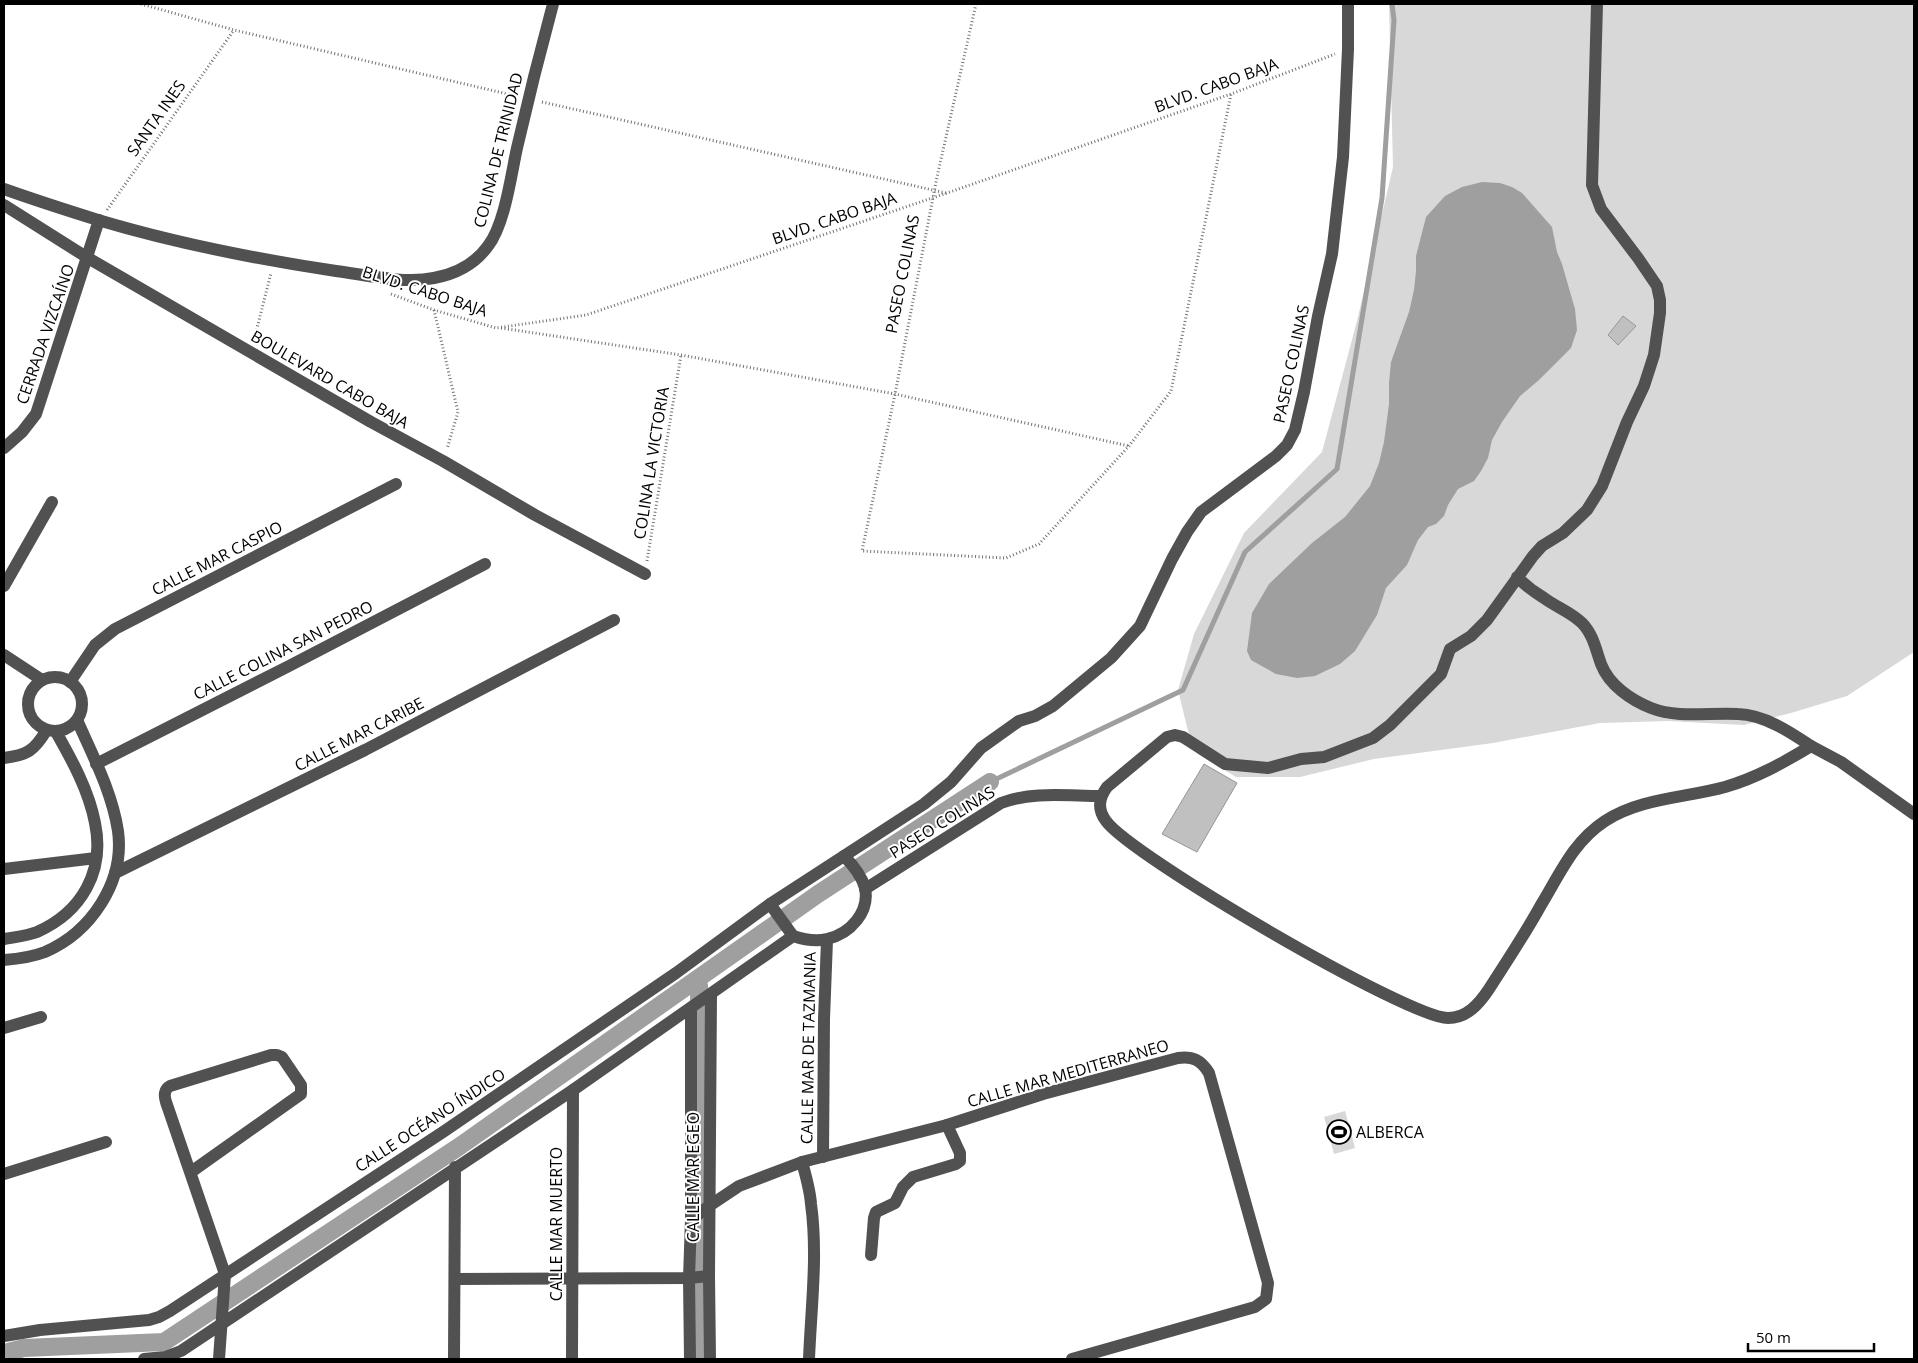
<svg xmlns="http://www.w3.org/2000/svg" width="1918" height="1363" font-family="'Open Sans',sans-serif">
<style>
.green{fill:#d8d8d8}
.water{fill:#9f9f9f}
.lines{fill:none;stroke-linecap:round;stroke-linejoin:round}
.stream{stroke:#9f9f9f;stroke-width:5}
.canal{stroke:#9f9f9f;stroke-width:18}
.building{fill:#c0c0c0;stroke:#959595}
.path{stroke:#737373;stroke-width:3;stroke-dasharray:1 2.5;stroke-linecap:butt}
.minor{stroke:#515151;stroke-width:12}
.labels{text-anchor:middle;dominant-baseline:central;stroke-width:4;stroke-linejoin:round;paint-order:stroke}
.street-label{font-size:16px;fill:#000;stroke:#fff}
.poi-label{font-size:16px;fill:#000;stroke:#fff;text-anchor:start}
</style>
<rect width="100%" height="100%" fill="#fff"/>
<g class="green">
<polygon points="1389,4 1914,4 1914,652 1847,696 1791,713 1744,725 1668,721 1600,723 1493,743 1374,759 1300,777 1236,777 1198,754 1188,731 1178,690 1194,634 1244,533 1322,452 1357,321 1393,167"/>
<polygon points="1345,1111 1355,1148 1334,1154 1324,1117"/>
</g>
<polygon class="water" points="1482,182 1500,183 1512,187 1522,193 1552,227 1557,252 1562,264 1575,309 1577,330 1571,348 1539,380 1520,396 1502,422 1492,440 1488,458 1481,471 1474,481 1458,489 1448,505 1444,516 1436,524 1428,527 1418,540 1407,565 1386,588 1377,615 1355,651 1340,664 1315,676 1297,678 1276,674 1251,660 1247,651 1252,613 1269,584 1312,543 1345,517 1370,486 1379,463 1384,442 1389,404 1389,383 1391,362 1409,312 1414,290 1416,271 1416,256 1426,217 1445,196 1462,187"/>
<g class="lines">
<polyline class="stream" points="990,782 1183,690 1245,552 1337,469 1382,198 1394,20 1392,4"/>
<g class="canal">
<polyline points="699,985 702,1359"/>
<polyline points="4,1353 24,1348 164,1342 460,1146 818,894 990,782"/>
</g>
</g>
<g class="building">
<polygon points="1623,316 1636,326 1618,345 1608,335"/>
<polygon points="1204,764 1237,783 1197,852 1162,834"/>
</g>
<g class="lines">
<g class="path">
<polyline points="141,4 234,30 516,96"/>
<polyline points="976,4 937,177 895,394 862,551 1006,558 1039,544 1129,446 1171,391 1231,94"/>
<polyline points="542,102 946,193"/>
<polyline points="107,210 234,30"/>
<polyline points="391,294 434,310 496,328 586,315 947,193 1231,94 1335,54"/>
<polyline points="434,310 458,412 447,449"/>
<polyline points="501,328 681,355 895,394 1129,446"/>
<polyline points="254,340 271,273"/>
<polyline points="647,561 681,355"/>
</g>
<g class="minor">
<path d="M 4,189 C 35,200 66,210 98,220 C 175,243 256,259 336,271 C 367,275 403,284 434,278 C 456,274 475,264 488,246 C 505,224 511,175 517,148 C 528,100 540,52 553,4"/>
<polyline points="4,205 88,258 371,422 443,461 535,515 645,574"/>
<polyline points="4,448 22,432 36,414 99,220"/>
<path d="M 1517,577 C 1525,585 1534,592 1544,598 C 1556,607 1571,612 1582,623 C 1593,634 1596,650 1601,664 C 1609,685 1631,700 1651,708 C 1679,719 1710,712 1738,714 C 1765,715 1790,732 1811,746 C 1783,763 1756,778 1725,787 C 1685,798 1640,798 1605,821 C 1573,842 1560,874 1541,905 C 1525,934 1507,961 1489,989 C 1479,1004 1467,1018 1448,1018 C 1408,1018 1131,856 1106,821 C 1097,809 1099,798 1107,787 L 1167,737 L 1175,735 L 1183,737 L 1225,764 L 1268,768 L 1301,759 L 1324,757 L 1373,738 L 1390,725 L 1441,674 L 1450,649 L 1471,636 L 1487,620 L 1533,556 L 1542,546 L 1563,533 L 1587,510 L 1602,486 L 1627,422 L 1644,386 L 1654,355 L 1660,313 L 1660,300 L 1657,286 L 1638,258 L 1601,209 L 1592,185 L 1597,4"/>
<polyline points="4,586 52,502"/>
<polyline points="4,655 42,680"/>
<circle cx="55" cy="704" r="27"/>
<polyline points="70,682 95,645 115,629 396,484"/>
<polyline points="1811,746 1841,762 1914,814"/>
<path d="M 4,758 C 27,755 34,751 46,731"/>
<polyline points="96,764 289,666 485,564"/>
<polyline points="4,869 96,858"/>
<polyline points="115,873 365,750 614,620"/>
<path d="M 865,889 L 1001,803 C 1032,791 1068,796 1101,796"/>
<polyline points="770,904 793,936"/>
<path d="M 4,939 C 15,937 27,936 37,932 C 82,912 105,871 95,823 C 89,791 72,760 56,732"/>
<path d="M 4,960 C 17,959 32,957 45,952 C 91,932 125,882 118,831 C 112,792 93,756 77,720"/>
<polyline points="4,1028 41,1017"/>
<polyline points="823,1157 824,1019 827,940"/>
<path d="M 802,1162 C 806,1176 810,1190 811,1204 C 818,1255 811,1308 809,1359"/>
<path d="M 191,1172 L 301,1094 L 301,1085 L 282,1057 L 277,1055 L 271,1055 L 170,1086 C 164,1089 164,1096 166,1102 L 225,1274 L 219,1359"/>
<polyline points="4,1174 106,1142"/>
<path d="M 691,1220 L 709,1206 L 739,1186 L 802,1162 L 947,1125 L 1043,1094 L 1178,1058 C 1193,1056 1201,1060 1209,1073 L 1268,1283 L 1266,1299 L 1255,1307 L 1072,1359"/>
<polyline points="871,1255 874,1218 876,1212 895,1203 903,1187 913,1177 956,1164 960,1161 960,1153 947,1125"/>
<polyline points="455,1279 689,1278 709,1276"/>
<polyline points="4,1336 40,1330 149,1320 159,1317 170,1311 443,1132 676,973 770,904 924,804 951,782 981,748 1019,721 1035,716 1053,706 1111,658 1140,626 1172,559 1187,532 1201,512 1276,456 1287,445 1295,430 1304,392 1318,316 1332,254 1343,157 1348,49 1348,4"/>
<path d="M 144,1359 L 165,1357 L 181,1351 L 573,1090 L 793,936 C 805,940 816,942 827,939 C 850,934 870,912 865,888 C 862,877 852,864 844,856"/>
<polyline points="454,1359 455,1167"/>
<polyline points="572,1359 573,1090"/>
<polyline points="690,1359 689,1278 691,1220 691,1008"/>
<polyline points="710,1359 709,1276 711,995"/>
</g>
</g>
<defs>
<g id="stadium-ring" transform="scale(1.25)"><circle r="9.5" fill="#fff" stroke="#000" stroke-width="1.5"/><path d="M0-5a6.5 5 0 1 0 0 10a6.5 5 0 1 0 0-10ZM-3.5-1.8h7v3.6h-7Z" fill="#000"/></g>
</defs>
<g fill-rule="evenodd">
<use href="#stadium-ring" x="1339" y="1132"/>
</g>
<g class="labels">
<g class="street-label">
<text transform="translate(1216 85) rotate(-20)">BLVD. CABO BAJA</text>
<text transform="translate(156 118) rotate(-55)">SANTA INES</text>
<text transform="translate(498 150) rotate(-76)">COLINA DE TRINIDAD</text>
<text transform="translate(834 218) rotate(-19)">BLVD. CABO BAJA</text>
<text transform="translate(902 274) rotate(-79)">PASEO COLINAS</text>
<text transform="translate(425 291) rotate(18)">BLVD. CABO BAJA</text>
<text transform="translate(45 334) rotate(-71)">CERRADA VIZCAÍNO</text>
<text transform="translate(1291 364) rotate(-78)">PASEO COLINAS</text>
<text transform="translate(330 379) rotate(30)">BOULEVARD CABO BAJA</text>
<text transform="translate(651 463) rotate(-81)">COLINA LA VICTORIA</text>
<text transform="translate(217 558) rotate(-27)">CALLE MAR CASPIO</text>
<text transform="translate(283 650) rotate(-27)">CALLE COLINA SAN PEDRO</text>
<text transform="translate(359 734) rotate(-27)">CALLE MAR CARIBE</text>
<text transform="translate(942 822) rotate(-32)">PASEO COLINAS</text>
<text transform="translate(808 1048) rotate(-89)">CALLE MAR DE TAZMANIA</text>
<text transform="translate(1068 1073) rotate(-16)">CALLE MAR MEDITERRANEO</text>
<text transform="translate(430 1120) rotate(-33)">CALLE OCÉANO ÍNDICO</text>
<text transform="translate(693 1177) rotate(-90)">CALLE MAR EGEO</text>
<text transform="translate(556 1224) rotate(-90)">CALLE MAR MUERTO</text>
</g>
<g class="poi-label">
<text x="1356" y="1132">ALBERCA</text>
</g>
</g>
<rect width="1918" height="1363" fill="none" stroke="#000000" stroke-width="10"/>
<path d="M1748 1343v8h126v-8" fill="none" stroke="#000000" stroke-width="2.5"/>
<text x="1756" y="1343" font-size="15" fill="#000000" stroke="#ffffff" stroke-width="4" paint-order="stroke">50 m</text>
</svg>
